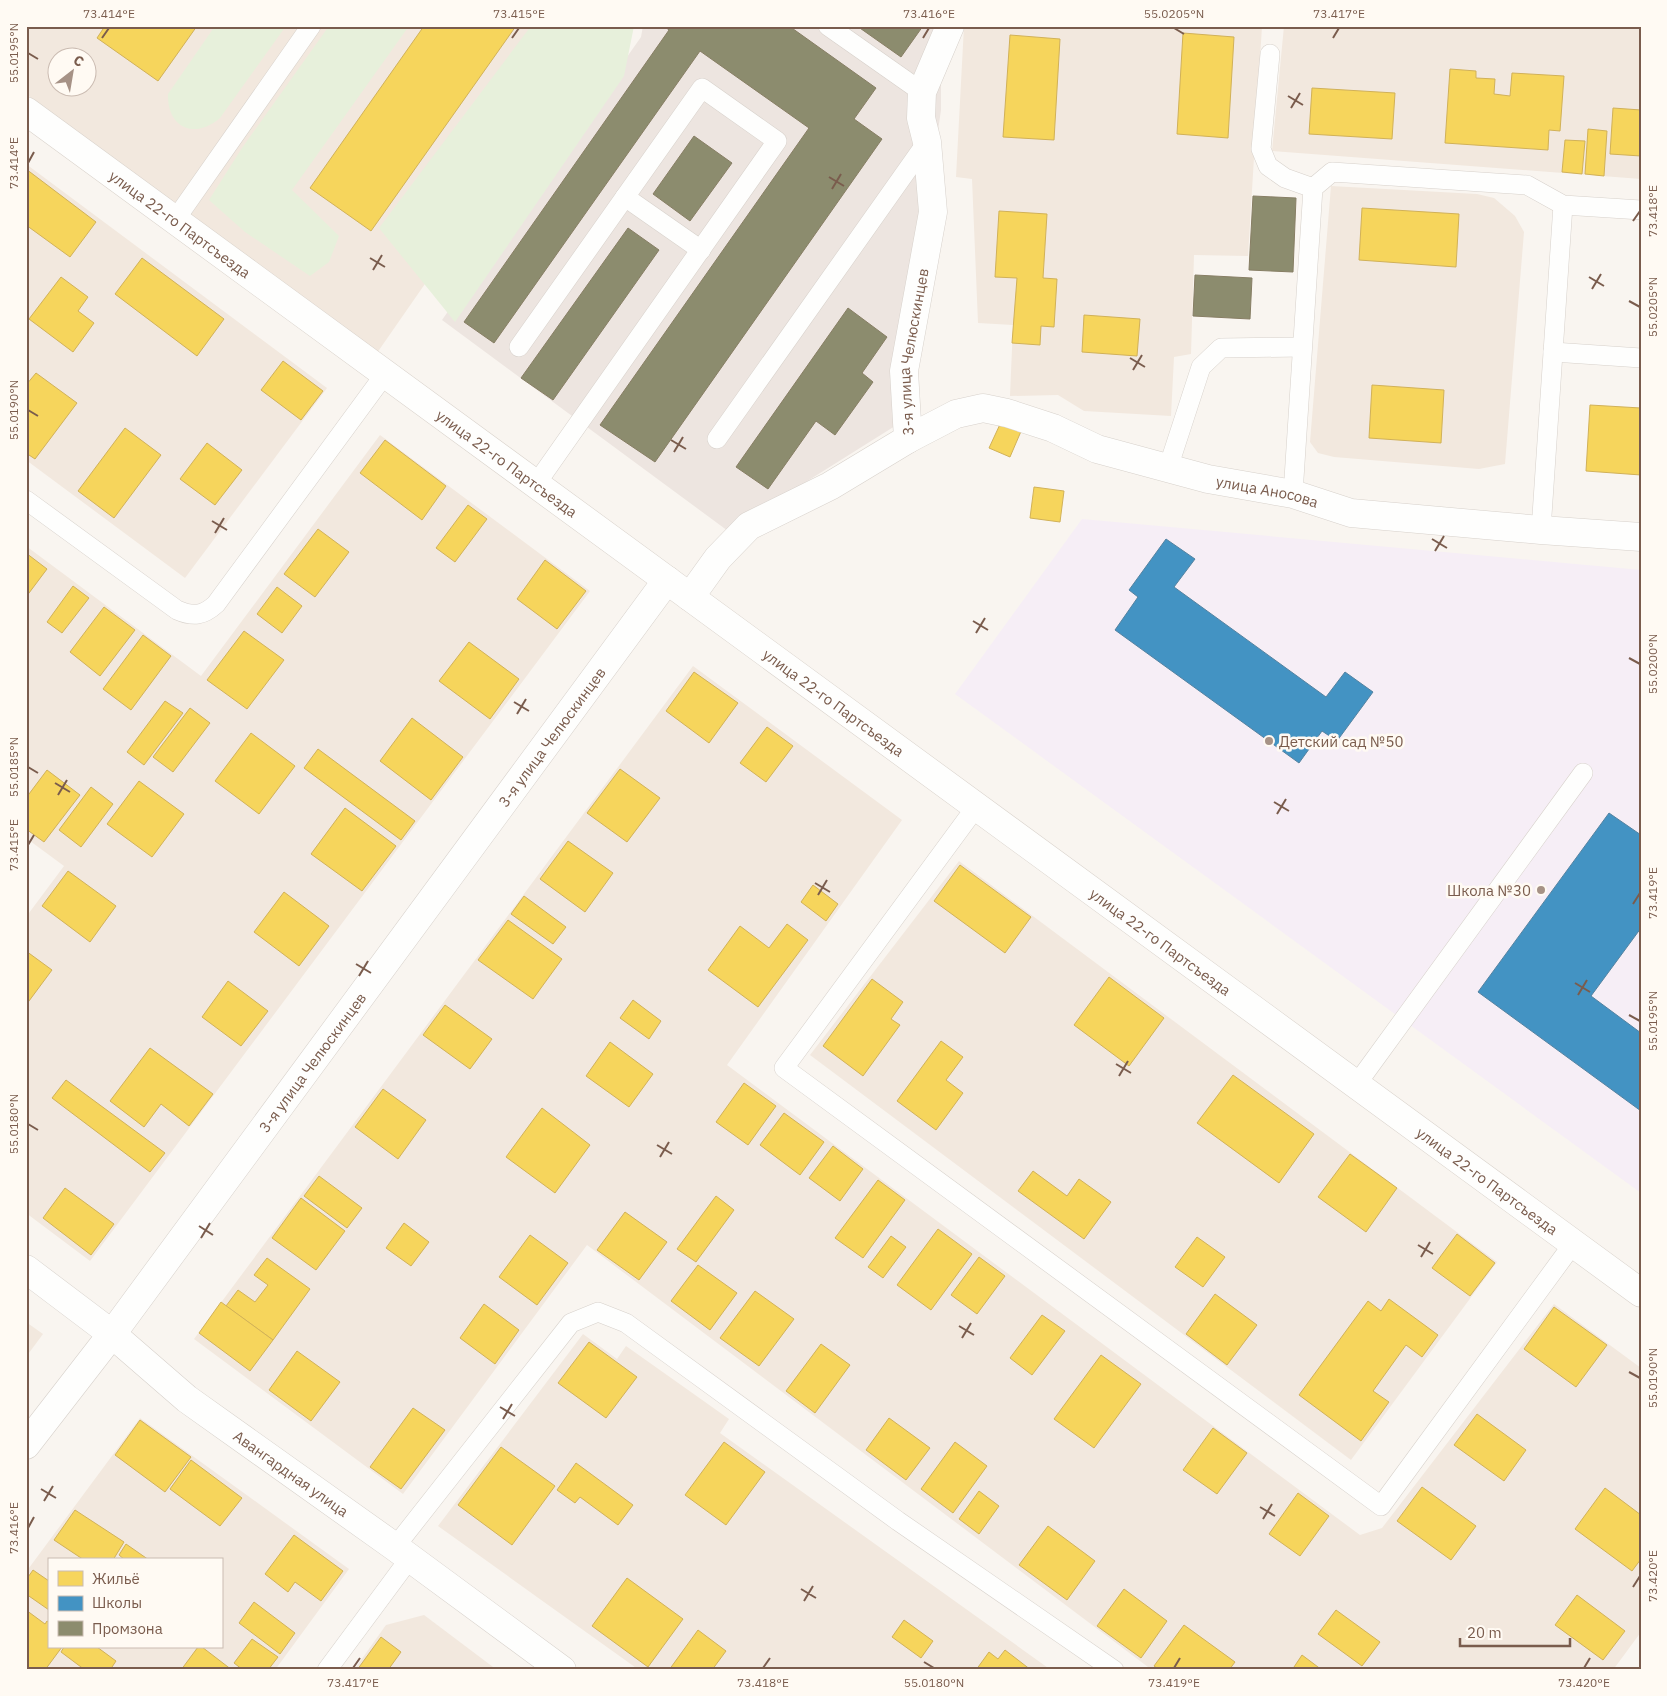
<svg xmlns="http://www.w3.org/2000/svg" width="1667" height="1696" font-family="'IBM Plex Sans',sans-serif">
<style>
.residential{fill:#f2e8de;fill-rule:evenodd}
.industrial{fill:#ede5e0}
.education{fill:#f6eef6}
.green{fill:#e7f0db}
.homes{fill:#f6d55c;stroke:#d1b158}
.schools{fill:#4393c3;stroke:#5482a0}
.industry{fill:#8c8c6e;stroke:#877e64}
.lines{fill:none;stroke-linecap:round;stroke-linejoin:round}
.lane-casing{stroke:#d7d1cb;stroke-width:20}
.street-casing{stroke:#d7d1cb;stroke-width:29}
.secondary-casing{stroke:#d9d2cb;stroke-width:29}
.lane{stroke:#fefefd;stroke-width:19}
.street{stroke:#fefefd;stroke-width:28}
.secondary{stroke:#fefefd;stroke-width:28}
.ticks{fill:none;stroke:#7a5c4d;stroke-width:2}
.poi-dot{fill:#a69286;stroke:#fffaf3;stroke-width:2}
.labels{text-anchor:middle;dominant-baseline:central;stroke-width:5;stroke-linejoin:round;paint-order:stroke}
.street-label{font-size:15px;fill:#7a5c4d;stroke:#fffaf3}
.poi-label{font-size:15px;fill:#7a5c4d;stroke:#fffaf3;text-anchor:start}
.neatline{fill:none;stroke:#7a5c4d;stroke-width:2}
.ticks-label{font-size:12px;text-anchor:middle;fill:#7a5c4d}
</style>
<rect width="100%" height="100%" fill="#f9f5f0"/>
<g class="residential">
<path d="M 26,26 L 604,26 L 377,353 L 26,94 ZM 58,58 L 88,58 L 88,88 L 58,88 Z"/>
<polygon points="964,26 1262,26 1248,256 1194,255 1191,354 1174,357 1171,416 1084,411 1058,395 1010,396 1013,325 978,323 972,179 956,177"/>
<polygon points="1284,26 1641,26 1641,179 1272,151"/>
<polygon points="26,164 327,388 185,578 26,460"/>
<polygon points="1331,186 1477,194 1494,198 1515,216 1524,232 1505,464 1479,469 1334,457 1318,453 1310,442"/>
<polygon points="380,435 590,591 90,1261 26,1213 26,917 64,866 26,838 26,546 201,676"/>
<polygon points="693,666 902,820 727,1065 1360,1535 1382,1528 1554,1304 1641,1368 1641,1632 1613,1670 1152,1670 587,1245 403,1494 194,1339"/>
<polygon points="959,861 1497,1262 1351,1460 810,1055"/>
<polygon points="26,1322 43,1334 26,1357"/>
<polygon points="583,1334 617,1359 626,1346 729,1419 720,1433 1051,1670 639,1670 438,1526"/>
<path d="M 140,1418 L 349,1569 L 275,1670 L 26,1670 L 26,1572 ZM 49,1560 L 221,1560 L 221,1647 L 49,1647 Z"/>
<polygon points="424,1615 497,1670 354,1670 386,1625"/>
</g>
<polygon class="industrial" points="643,26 941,26 941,110 895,426 728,531 442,320 641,37"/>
<polygon class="education" points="1082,519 1641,570 1641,1193 955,694"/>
<g class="green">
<path d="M 215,26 L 286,26 L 220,118 C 194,140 167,128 168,94 Z"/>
<polygon points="329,26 409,26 292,190 339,236 329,262 310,276 245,232 209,200 242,148"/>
<polygon points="531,26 634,26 624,76 455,322 379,228"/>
</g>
<g class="homes">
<polygon points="105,26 197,26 158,81 97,38"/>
<polygon points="424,26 516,26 371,231 310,188"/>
<polygon points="1183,33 1234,37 1228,138 1177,134"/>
<polygon points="1010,35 1060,39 1054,140 1003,137"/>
<polygon points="1450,69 1476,71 1476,78 1495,79 1494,94 1510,96 1512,73 1564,76 1560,131 1549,130 1548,150 1445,143"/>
<polygon points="1312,88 1395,93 1392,139 1309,134"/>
<polygon points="1613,108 1641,110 1641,156 1610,154"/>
<polygon points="1588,129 1607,131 1604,176 1585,174"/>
<polygon points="1565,140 1585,141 1582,174 1562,172"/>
<polygon points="26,169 96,222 70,257 26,225"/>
<polygon points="1362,208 1459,214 1456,267 1359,260"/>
<polygon points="999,211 1047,214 1043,278 1057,279 1054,327 1041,326 1040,345 1012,343 1017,278 995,277"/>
<polygon points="142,258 224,319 197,356 115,294"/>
<polygon points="61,277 88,297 78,311 94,323 73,352 29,319"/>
<polygon points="1084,315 1140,319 1137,356 1082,352"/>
<polygon points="283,361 323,391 301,420 261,390"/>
<polygon points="36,373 77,403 35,459 26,453 26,385"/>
<polygon points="1372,385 1444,390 1441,443 1369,438"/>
<polygon points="1590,405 1641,408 1641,475 1586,471"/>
<polygon points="1002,420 1022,429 1010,457 989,448"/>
<polygon points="125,428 161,455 114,518 78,491"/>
<polygon points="385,440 446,486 422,520 360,473"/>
<polygon points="207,443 242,470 215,505 180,479"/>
<polygon points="1034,487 1064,491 1060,522 1030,518"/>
<polygon points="468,505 487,519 455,562 436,548"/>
<polygon points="318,529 349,552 315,597 284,574"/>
<polygon points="26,553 47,569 26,597"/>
<polygon points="545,560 586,591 557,629 517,599"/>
<polygon points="73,586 89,598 62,633 47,622"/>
<polygon points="277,587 302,606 282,633 257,614"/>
<polygon points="104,607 135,630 100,676 70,652"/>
<polygon points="244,631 284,660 247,709 207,680"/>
<polygon points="143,635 171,656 131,710 103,689"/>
<polygon points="469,642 519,679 490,719 439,681"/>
<polygon points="694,672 738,703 709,743 666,711"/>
<polygon points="165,701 183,713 144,765 127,752"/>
<polygon points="190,708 210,723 173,772 153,757"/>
<polygon points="412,718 463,757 431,800 380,761"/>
<polygon points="767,727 793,746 766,782 740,763"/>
<polygon points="251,733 295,766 259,814 215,781"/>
<polygon points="318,749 415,821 401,840 304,768"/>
<polygon points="620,769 660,798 627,842 587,813"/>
<polygon points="47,770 80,795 44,842 26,829 26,798"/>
<polygon points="139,781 184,814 152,857 107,824"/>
<polygon points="91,787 113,804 81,847 59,830"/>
<polygon points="345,808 396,846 362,891 311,854"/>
<polygon points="568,841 613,873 585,912 540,879"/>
<polygon points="960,865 1031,917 1005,953 934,901"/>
<polygon points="68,871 116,906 90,942 42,906"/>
<polygon points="813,885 838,904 826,921 801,902"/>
<polygon points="284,892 329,926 299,966 254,932"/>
<polygon points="524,896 566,927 553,944 511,914"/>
<polygon points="508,920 562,959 533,999 478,960"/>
<polygon points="787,924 808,940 758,1007 708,970 740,926 769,948"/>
<polygon points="26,951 52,970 26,1005"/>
<polygon points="1109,977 1164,1018 1129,1066 1074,1025"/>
<polygon points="872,979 903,1002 891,1019 900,1025 863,1076 823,1046"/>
<polygon points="228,981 268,1011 241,1046 202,1017"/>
<polygon points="633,1000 661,1021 649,1039 620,1018"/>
<polygon points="445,1005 492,1039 470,1069 423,1035"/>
<polygon points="941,1041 963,1057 946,1080 963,1093 936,1130 897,1101"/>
<polygon points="610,1042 653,1074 629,1107 586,1076"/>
<polygon points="150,1048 213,1094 189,1126 161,1104 144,1127 110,1101"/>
<polygon points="1233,1075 1314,1134 1279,1183 1197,1123"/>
<polygon points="66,1080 165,1153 150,1172 52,1098"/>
<polygon points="744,1083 776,1106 748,1145 716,1122"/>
<polygon points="383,1089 426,1120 398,1159 355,1127"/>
<polygon points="542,1108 590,1145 555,1193 506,1157"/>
<polygon points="784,1113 824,1142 800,1175 760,1145"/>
<polygon points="833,1146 863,1169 840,1201 809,1178"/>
<polygon points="1350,1154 1397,1188 1366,1232 1318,1197"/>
<polygon points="1033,1171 1067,1196 1079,1179 1111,1202 1084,1239 1018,1191"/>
<polygon points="319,1176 362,1208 347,1228 304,1196"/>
<polygon points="878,1180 905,1200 863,1258 835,1238"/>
<polygon points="65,1188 114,1224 91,1255 43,1218"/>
<polygon points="716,1196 734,1210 696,1262 677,1249"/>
<polygon points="301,1198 345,1231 316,1270 272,1238"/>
<polygon points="625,1212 667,1242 639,1280 597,1250"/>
<polygon points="404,1223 429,1242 411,1266 386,1248"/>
<polygon points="938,1229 972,1254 931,1310 897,1285"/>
<polygon points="1457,1234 1495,1263 1470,1296 1432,1268"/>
<polygon points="530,1235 568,1263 537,1305 499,1277"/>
<polygon points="891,1236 906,1247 883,1278 868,1267"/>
<polygon points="1197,1237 1225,1257 1203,1287 1175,1267"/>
<polygon points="979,1257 1005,1276 977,1314 951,1295"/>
<polygon points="267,1258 310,1289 273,1340 226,1306 238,1290 255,1302 268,1285 254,1275"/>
<polygon points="698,1265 737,1293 710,1330 671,1301"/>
<polygon points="755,1291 794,1319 759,1366 720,1338"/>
<polygon points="1215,1294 1257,1325 1227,1365 1186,1334"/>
<polygon points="1389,1299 1438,1335 1422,1357 1406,1345 1373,1391 1389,1402 1361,1441 1299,1395 1368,1301 1381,1311"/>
<polygon points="221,1302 273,1340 250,1371 199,1333"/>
<polygon points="484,1304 519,1330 495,1364 460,1338"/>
<polygon points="1554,1307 1607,1345 1576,1387 1524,1349"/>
<polygon points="1042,1315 1065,1331 1032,1375 1010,1358"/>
<polygon points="589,1342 637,1377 606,1418 558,1383"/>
<polygon points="821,1344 850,1365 815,1413 786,1391"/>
<polygon points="297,1351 340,1382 311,1421 269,1390"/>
<polygon points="1101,1355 1141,1384 1094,1448 1054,1419"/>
<polygon points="413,1408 445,1430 401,1489 370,1467"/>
<polygon points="1477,1414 1526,1450 1504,1481 1454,1445"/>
<polygon points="889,1418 930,1448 906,1480 866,1450"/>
<polygon points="140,1420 191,1457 165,1492 115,1455"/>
<polygon points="1213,1428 1247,1453 1217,1494 1183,1470"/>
<polygon points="724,1442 765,1472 726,1525 685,1495"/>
<polygon points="955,1442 987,1466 953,1513 921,1489"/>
<polygon points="501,1447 555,1486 512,1545 458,1505"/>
<polygon points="191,1460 242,1498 220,1526 170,1489"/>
<polygon points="576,1463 633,1505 618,1525 580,1497 575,1503 557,1490"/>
<polygon points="1422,1487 1476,1526 1451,1560 1397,1521"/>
<polygon points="1605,1488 1641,1515 1641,1559 1632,1571 1575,1529"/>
<polygon points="979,1491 999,1506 979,1534 959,1519"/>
<polygon points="1298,1493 1329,1516 1300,1556 1269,1534"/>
<polygon points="75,1510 124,1542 113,1560 84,1560 54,1540"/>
<polygon points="1048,1526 1095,1561 1067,1600 1019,1565"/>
<polygon points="294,1535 343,1571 321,1601 295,1582 288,1592 265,1574"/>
<polygon points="126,1544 149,1560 125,1560 119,1555"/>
<polygon points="33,1570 49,1581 49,1610 26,1594 26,1580"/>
<polygon points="627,1578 683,1619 648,1667 592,1626"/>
<polygon points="1124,1589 1167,1621 1141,1658 1097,1626"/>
<polygon points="1577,1595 1625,1631 1603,1660 1555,1625"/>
<polygon points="254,1602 295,1633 280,1654 239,1623"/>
<polygon points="26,1610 45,1624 47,1621 49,1622 49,1647 62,1647 45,1670 26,1670"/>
<polygon points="1336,1610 1380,1642 1362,1666 1318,1634"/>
<polygon points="904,1620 933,1641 921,1658 892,1637"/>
<polygon points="1184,1625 1235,1662 1229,1670 1160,1670 1154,1666"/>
<polygon points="698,1630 726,1651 712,1670 669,1670"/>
<polygon points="381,1637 401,1652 388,1670 357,1670"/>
<polygon points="252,1639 278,1657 268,1670 243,1670 234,1663"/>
<polygon points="64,1647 97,1647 116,1661 110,1670 85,1670 61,1652"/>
<polygon points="198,1647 202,1647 232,1670 181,1670"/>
<polygon points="1005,1650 1031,1670 976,1670 989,1652 998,1659"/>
<polygon points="1302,1655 1322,1670 1292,1670"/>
</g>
<g class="schools">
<polygon points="1166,539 1195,559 1174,587 1326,697 1345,672 1373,692 1337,741 1322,731 1299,763 1115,630 1138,597 1129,590"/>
<polygon points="1609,813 1641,835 1641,928 1591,996 1641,1033 1641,1111 1478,992"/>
</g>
<g class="industry">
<polygon points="664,26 789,26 876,88 854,119 882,139 655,462 600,425 809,128 700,51 494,343 464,322 669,30"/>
<polygon points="857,26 923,26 901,57"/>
<polygon points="694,136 732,163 690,221 653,194"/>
<polygon points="1253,196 1296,198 1293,272 1249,270"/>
<polygon points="628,228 659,250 553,400 521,378"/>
<polygon points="1195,275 1252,278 1250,319 1193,316"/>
<polygon points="848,308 887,337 862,373 873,382 835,435 816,421 768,489 736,467"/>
</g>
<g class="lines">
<g class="lane-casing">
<g id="lane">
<polyline points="828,26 922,92"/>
<polyline points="1270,54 1261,149 1268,166 1285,178 1313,188"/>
<polyline points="625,197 701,250"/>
<polyline points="175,220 311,26"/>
<polyline points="519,347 702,88 777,141 536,484"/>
<polyline points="1553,352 1641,358"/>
<polyline points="717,439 927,142"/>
<polyline points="1168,468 1201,367 1221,348 1302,347"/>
<polyline points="1293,494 1313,188 1332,172 1527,185 1563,205 1641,210"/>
<path d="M 26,500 L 177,610 C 193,617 203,616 216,604 L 385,374"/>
<polyline points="1541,530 1563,205"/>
<polyline points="976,807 784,1068 1381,1506 1573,1244"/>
<polyline points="1356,1085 1583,773"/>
<polyline points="395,1547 571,1323 598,1312 626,1323 898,1521 1114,1670"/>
<polyline points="327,1670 410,1558"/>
</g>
</g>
<g class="street-casing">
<g id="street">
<path id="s1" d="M 908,439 L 956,414 L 983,408 L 1007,413 L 1053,428 L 1097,449 L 1208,479 L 1293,494 L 1351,513 L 1541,530 L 1641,537"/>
<path id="s2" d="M 690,597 L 718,558 L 749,526 L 830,486 L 908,439 L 904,371 L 933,212 L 927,142 L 921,118 L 922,92 L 950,26"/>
<path id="s3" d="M 26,1269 L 112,1334 L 187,1399 L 395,1547 L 562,1670"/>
<path id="s4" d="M 26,1445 L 112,1334 L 667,580"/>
</g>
</g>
<g class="secondary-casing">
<g id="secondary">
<path id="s5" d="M 26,111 L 1641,1293"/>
</g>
</g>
<use href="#lane" class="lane"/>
<use href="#street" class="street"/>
<use href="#secondary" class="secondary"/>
</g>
<path class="ticks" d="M 1174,28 L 1184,34M 102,38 L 109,28M 512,38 L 519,28M 923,38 L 929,28M 1333,38 L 1339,28M 28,53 L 38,59M 1288,96 L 1303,105M 1291,108 L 1300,93M 28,163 L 34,152M 829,177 L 844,186M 832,189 L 841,174M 1633,221 L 1640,211M 370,258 L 385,267M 373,270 L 382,255M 1589,277 L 1604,286M 1592,289 L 1601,274M 1629,301 L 1640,307M 1130,358 L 1145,367M 1133,370 L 1142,355M 28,410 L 38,416M 671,440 L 686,449M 674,452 L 683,437M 212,521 L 227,530M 215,533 L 224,518M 1432,539 L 1447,548M 1435,551 L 1444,536M 973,621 L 988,630M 976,633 L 985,618M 1629,658 L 1640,664M 514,702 L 529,711M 517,714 L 526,699M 28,767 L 38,773M 55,783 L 70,792M 58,795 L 67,780M 1274,802 L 1289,811M 1277,814 L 1286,799M 28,845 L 34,835M 815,883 L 830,892M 818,895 L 827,880M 1633,904 L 1640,893M 356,964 L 371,973M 359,976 L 368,961M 1575,983 L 1590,992M 1578,995 L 1587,980M 1629,1015 L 1640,1021M 1116,1064 L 1131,1073M 1119,1076 L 1128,1061M 28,1124 L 38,1130M 657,1145 L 672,1154M 660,1157 L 669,1142M 199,1226 L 213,1235M 201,1238 L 210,1223M 1418,1245 L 1433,1254M 1421,1257 L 1430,1242M 959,1326 L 974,1335M 962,1338 L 971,1323M 1629,1372 L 1640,1378M 500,1407 L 515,1416M 503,1419 L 512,1404M 41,1489 L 56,1498M 44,1501 L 53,1486M 1260,1507 L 1275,1516M 1263,1519 L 1272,1504M 28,1528 L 34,1517M 1633,1587 L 1640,1576M 801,1589 L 816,1598M 804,1601 L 813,1586M 924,1662 L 934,1668M 353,1668 L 360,1658M 763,1668 L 770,1658M 1174,1668 L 1180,1658M 1584,1668 L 1590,1658"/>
<g class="poi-dot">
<circle cx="1269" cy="741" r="5"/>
<circle cx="1541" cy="890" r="5"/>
</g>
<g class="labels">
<g class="street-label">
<text stroke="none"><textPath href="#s5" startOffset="191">улица 22-го Партсъезда</textPath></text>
<text stroke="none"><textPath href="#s2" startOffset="362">3-я улица Челюскинцев</textPath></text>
<text stroke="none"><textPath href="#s5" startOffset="596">улица 22-го Партсъезда</textPath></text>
<text stroke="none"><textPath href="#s1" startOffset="379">улица Аносова</textPath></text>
<text stroke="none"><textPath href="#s5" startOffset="1001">улица 22-го Партсъезда</textPath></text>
<text stroke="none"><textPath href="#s4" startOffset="882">3-я улица Челюскинцев</textPath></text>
<text stroke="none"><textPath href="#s5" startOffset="1406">улица 22-го Партсъезда</textPath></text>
<text stroke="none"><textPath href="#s4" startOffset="478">3-я улица Челюскинцев</textPath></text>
<text stroke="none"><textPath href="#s5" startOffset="1811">улица 22-го Партсъезда</textPath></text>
<text stroke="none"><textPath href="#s3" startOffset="335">Авангардная улица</textPath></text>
</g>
<g class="poi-label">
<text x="1279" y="741">Детский сад №50</text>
<text x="1531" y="890" text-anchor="end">Школа №30</text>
</g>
</g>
<rect width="1667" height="1696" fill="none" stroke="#fffaf3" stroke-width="55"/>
<rect x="48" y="1558" width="175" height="90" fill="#fffaf3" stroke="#cabbb1"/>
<rect x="58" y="1571" width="25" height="15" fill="#f6d55c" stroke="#cabbb1"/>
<text x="92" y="1584" font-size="15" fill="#7a5c4d">Жильё</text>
<rect x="58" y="1596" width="25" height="15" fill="#4393c3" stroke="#cabbb1"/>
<text x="92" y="1608" font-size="15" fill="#7a5c4d">Школы</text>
<rect x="58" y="1621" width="25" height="15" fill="#8c8c6e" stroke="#cabbb1"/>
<text x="92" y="1634" font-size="15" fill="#7a5c4d">Промзона</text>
<g transform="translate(72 72) rotate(31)"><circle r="24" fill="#fffaf3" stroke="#cabbb1"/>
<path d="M0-4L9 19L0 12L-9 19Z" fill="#a69286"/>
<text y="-8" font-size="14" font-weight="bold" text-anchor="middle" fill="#7a5c4d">С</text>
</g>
<path d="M1460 1638v8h110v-8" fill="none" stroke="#7a5c4d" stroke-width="2.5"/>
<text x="1467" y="1638" font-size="15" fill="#7a5c4d" stroke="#fffaf3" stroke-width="4" paint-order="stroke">20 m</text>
<rect x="28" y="28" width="1612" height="1640" class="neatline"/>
<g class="ticks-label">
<text x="109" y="18">73.414°E</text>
<text x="519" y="18">73.415°E</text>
<text x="929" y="18">73.416°E</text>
<text x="1174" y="18">55.0205°N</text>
<text x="1339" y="18">73.417°E</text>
<text transform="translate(14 53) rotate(-90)" y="4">55.0195°N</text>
<text transform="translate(14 163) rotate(-90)" y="4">73.414°E</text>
<text transform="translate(1653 211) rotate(-90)" y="4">73.418°E</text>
<text transform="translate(1653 307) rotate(-90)" y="4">55.0205°N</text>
<text transform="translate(14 410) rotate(-90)" y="4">55.0190°N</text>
<text transform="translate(1653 664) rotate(-90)" y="4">55.0200°N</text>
<text transform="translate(14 767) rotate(-90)" y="4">55.0185°N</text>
<text transform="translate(14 845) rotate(-90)" y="4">73.415°E</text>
<text transform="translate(1653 893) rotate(-90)" y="4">73.419°E</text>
<text transform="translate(1653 1021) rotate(-90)" y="4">55.0195°N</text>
<text transform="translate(14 1124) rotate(-90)" y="4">55.0180°N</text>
<text transform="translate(1653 1378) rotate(-90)" y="4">55.0190°N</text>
<text transform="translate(14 1528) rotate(-90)" y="4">73.416°E</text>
<text transform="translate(1653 1576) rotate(-90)" y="4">73.420°E</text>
<text x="353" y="1687">73.417°E</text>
<text x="763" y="1687">73.418°E</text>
<text x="934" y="1687">55.0180°N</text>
<text x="1174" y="1687">73.419°E</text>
<text x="1584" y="1687">73.420°E</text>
</g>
</svg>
